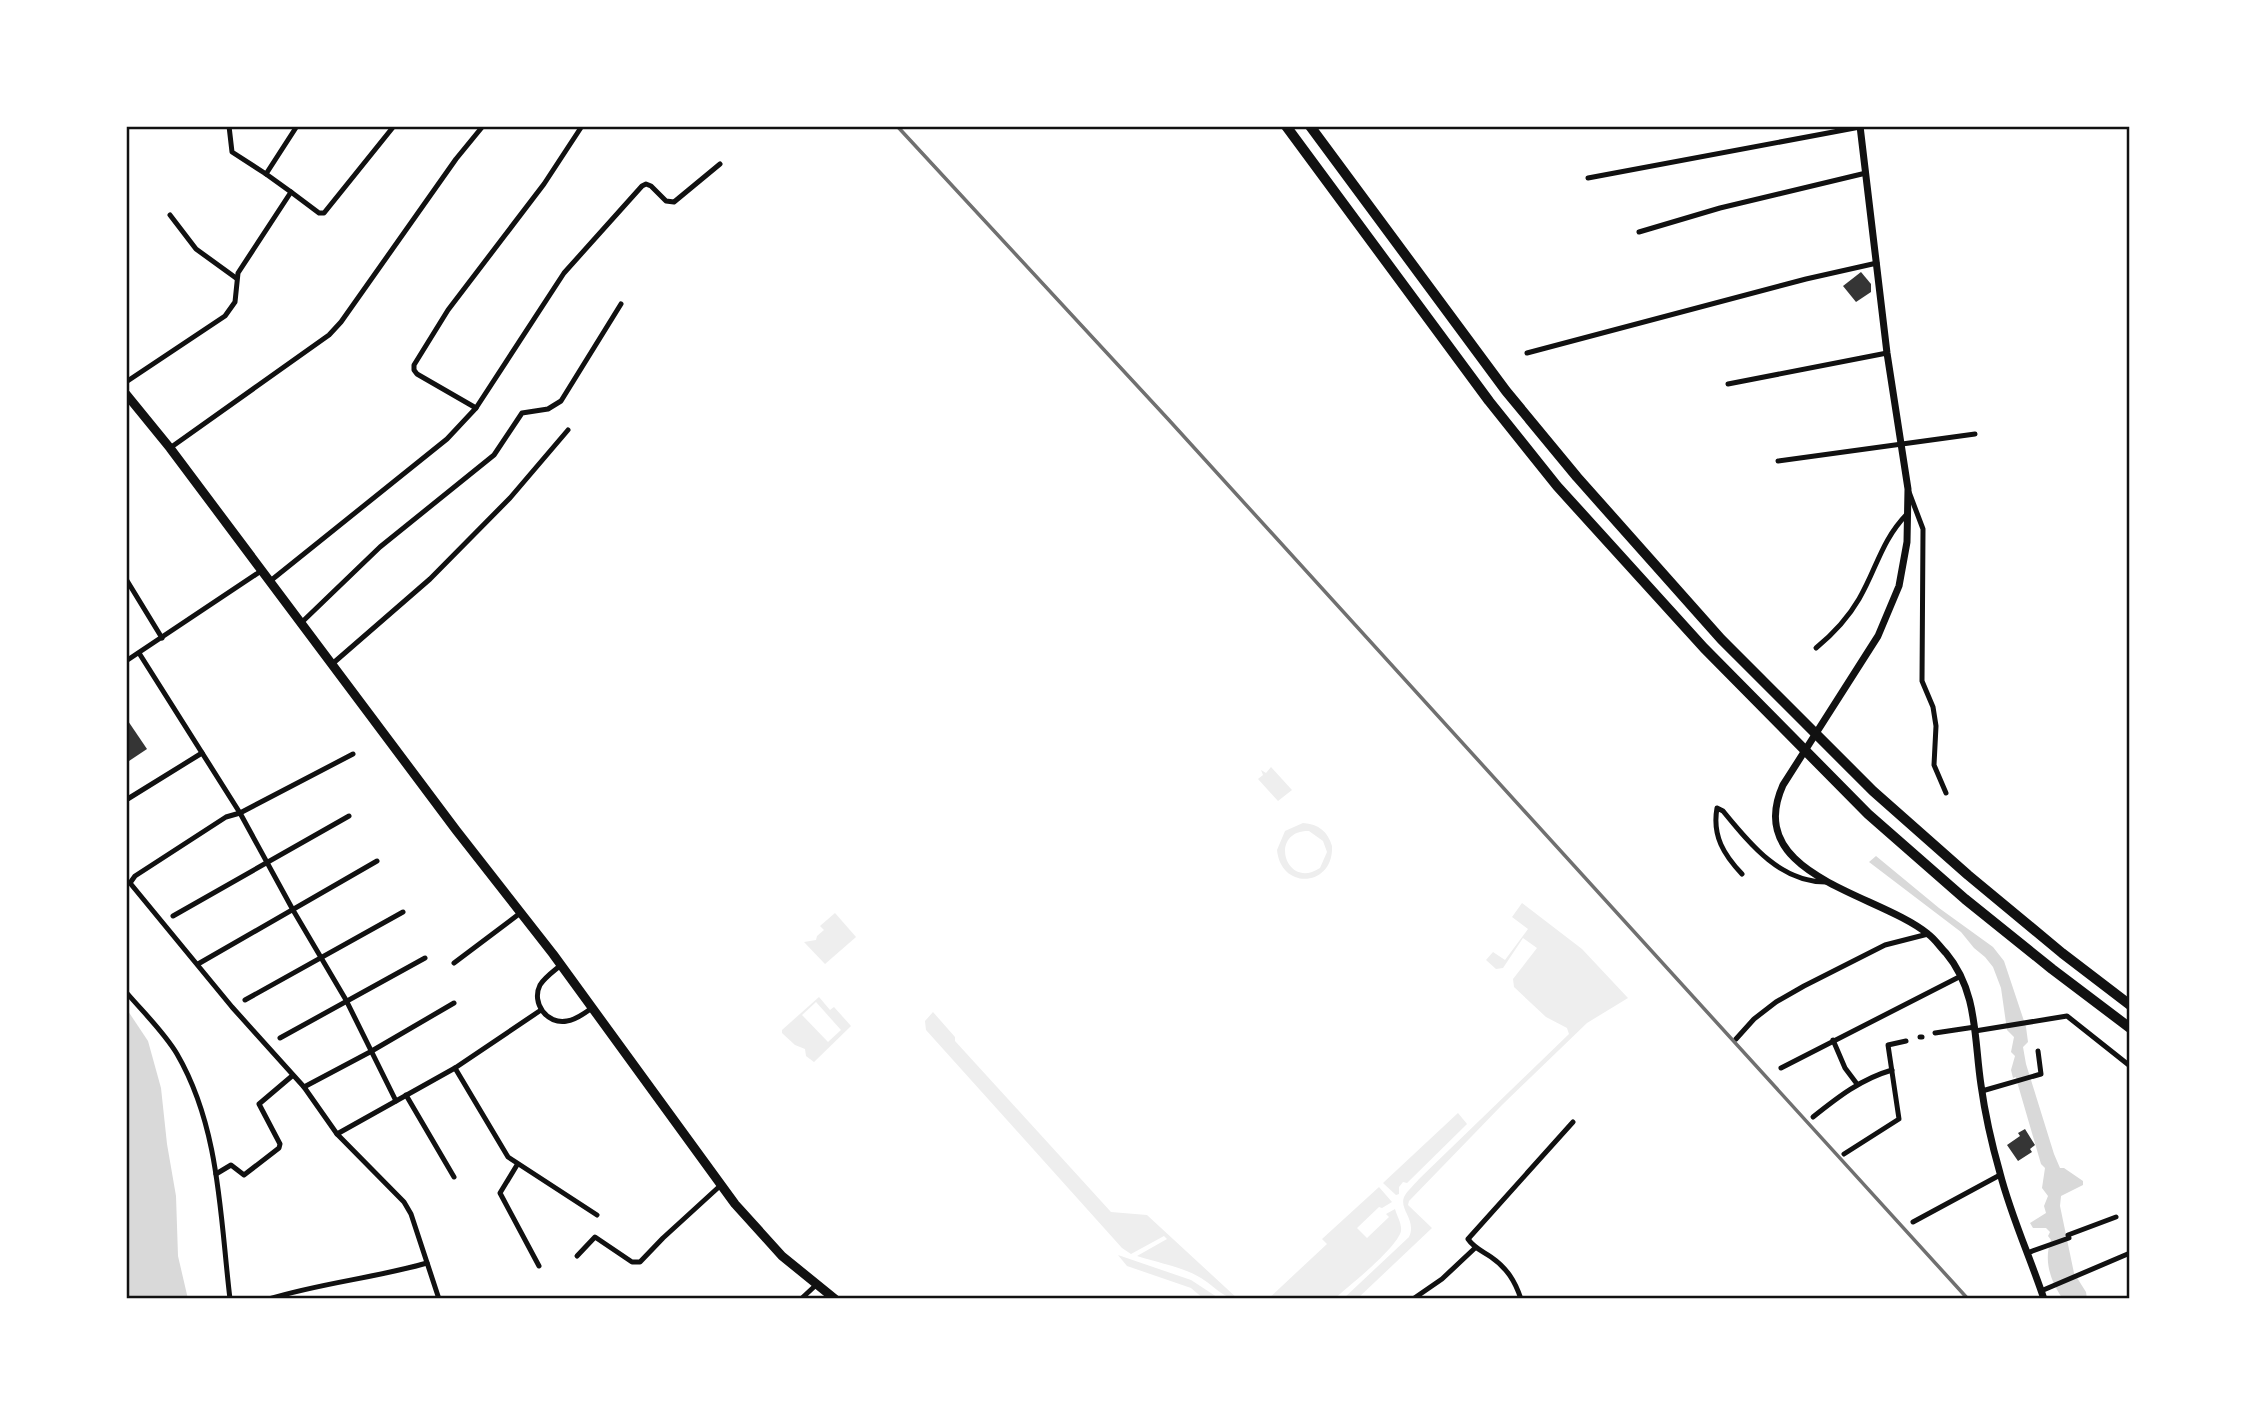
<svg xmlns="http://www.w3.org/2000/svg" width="2256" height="1425" font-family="'Source Sans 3',sans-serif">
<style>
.green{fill:#eee;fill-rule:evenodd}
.water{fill:#d9d9d9}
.building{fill:#353535}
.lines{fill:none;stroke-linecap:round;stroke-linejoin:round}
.minor{stroke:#111;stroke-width:5}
.tertiary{stroke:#111;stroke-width:7}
.trunk{stroke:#111;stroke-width:9}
.motorway{stroke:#111;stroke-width:10}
.rail{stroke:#707070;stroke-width:3.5}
.neatline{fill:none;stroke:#111;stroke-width:2.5}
</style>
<rect width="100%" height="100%" fill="#fff"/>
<g class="green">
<polygon points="1271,767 1292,790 1278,801 1258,779 1263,775 1261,770 1266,773"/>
<path d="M 1303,823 C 1319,824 1328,832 1332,846 C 1334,887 1281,891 1277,850 L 1285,831 ZM 1309,831 L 1323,841 L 1327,852 L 1320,868 C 1285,891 1268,830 1309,831 Z"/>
<path d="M 1522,903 L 1582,949 L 1628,998 L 1587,1023 L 1503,1104 L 1409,1201 L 1408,1205 L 1432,1228 L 1357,1299 L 1343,1299 L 1409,1237 C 1417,1220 1399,1210 1404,1197 C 1407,1191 1415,1184 1419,1179 L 1569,1034 L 1567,1028 L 1546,1017 L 1514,987 L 1513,979 L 1537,948 L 1523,938 L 1503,968 L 1496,969 L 1486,960 L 1493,952 L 1505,960 L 1528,929 L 1512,917 Z"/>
<polygon points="835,913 856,937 825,964 804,942 816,940 817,936 824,930 820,926"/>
<path d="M 819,997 L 830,1010 L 834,1007 L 851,1026 L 814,1062 L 806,1056 L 805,1049 L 795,1045 L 782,1033 L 782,1030 ZM 816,1002 L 841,1030 L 828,1042 L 802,1015 Z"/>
<path d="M 933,1012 L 955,1037 L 955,1041 L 1111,1212 L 1147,1215 L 1238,1299 C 1224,1299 1213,1285 1201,1278 C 1181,1266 1158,1263 1137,1256 L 1167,1239 L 1164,1236 L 1131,1254 L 1122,1248 L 926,1030 L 925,1021 Z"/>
<polygon points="1458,1113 1467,1124 1407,1183 1403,1182 1399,1187 1399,1194 1396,1195 1383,1183"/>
<path d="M 1379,1187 L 1392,1202 L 1382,1208 L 1379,1207 L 1357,1228 L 1367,1238 L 1389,1217 L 1386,1214 L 1395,1209 C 1397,1216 1402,1224 1401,1231 C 1397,1248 1349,1286 1334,1299 L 1268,1299 L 1327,1244 L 1322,1239 Z"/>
<polygon points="1118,1255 1191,1280 1220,1299 1204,1299 1191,1288 1127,1266"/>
</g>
<g class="water">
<path d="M 1876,856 L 1939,908 L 1993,947 L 2004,961 L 2026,1027 L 2028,1042 L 2023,1047 L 2026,1064 L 2054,1154 L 2060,1168 L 2064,1168 L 2083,1181 L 2083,1185 L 2061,1196 L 2060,1206 L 2074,1273 L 2086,1292 L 2087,1299 L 2063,1299 C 2051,1282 2043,1261 2051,1240 L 2048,1236 L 2050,1232 L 2046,1228 L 2033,1228 L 2030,1223 L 2046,1213 L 2044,1206 L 2048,1196 L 2042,1188 L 2045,1168 L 2041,1164 L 2018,1085 L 2016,1077 L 2013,1078 L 2011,1070 L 2015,1056 L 2011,1052 L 2014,1037 L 2007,1030 L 2001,988 L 1993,967 L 1985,957 L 1974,948 L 1961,932 L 1869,862 Z"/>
<polygon points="126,1008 148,1041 161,1088 167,1144 176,1196 178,1256 188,1299 126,1299"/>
</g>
<g class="building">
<polygon points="1861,272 1871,284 1871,292 1856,302 1843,286"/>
<polygon points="126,718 147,749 126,763"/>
<polygon points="2025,1129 2035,1145 2030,1149 2032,1152 2018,1161 2007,1145 2020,1136 2018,1133"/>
</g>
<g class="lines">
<g class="minor">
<polyline points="229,126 232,152 266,174"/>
<polyline points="1588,178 1860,127"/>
<polyline points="291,192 319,213 324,213 394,126"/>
<polyline points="170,215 196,249 236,278"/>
<polyline points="1639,232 1720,208 1866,173"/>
<polyline points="1527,353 1806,279 1877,263"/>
<polyline points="126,382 225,316 235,302 238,273 291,192 266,174 297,126"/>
<polyline points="1728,384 1887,353"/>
<polyline points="476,408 417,374 414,370 414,365 448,310 544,184 582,126"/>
<polyline points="170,448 329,335 341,322 456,159 483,126"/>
<polyline points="1778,461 1975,434"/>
<polyline points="1909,492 1923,529 1922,681 1933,707 1936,726 1934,765 1946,793"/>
<polyline points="126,579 162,638"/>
<polyline points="269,582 447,439 476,408 564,273 642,186 646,184 651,186 666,201 674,202 720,164"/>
<polyline points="300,624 380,547 494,455 522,413 548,409 561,401 621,304"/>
<path d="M 1816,648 C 1833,634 1848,618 1859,599 C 1877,568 1881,541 1907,514"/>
<polyline points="139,653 240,813 293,910 346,1000 396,1101"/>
<polyline points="126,661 261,571"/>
<polyline points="331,665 430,579 510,498 568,430"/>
<polyline points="353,754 240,813 226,817 135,876 130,883 232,1007 304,1087 337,1134 404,1202 411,1214 439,1299"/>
<polyline points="126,800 202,753"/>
<path d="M 1742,874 C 1724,855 1712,836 1717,808 L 1723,811 C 1750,844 1780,882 1826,882"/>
<polyline points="173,916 349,816"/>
<polyline points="454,963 519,914"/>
<polyline points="198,964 377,861"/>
<path d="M 561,965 C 554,971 545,977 540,985 C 531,1003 547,1025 567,1021 C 576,1020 585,1013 592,1008"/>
<path d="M 126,992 C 143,1012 164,1032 177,1054 C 220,1128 220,1216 230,1299"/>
<polyline points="245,1000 403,912"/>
<polyline points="1975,1031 2067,1016 2130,1066"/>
<polyline points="1935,1033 1975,1027"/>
<polyline points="1920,1037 1922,1037"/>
<polyline points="280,1038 425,958"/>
<polyline points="1736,1039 1754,1019 1776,1002 1804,986 1885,945 1928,934"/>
<polyline points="1833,1040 1845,1068 1857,1084"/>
<polyline points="455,1068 508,1157 597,1215"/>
<polyline points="1781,1068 1961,976"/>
<polyline points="304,1087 370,1052 454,1003"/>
<polyline points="1982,1091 2041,1074 2038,1051"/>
<polyline points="406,1095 454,1177"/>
<path d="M 1813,1117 C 1838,1097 1861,1079 1892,1070"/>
<polyline points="337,1134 455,1068 541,1010"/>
<polyline points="1844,1154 1899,1119 1888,1045 1906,1041"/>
<polyline points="517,1165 500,1193 539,1266"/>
<polyline points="216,1174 231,1165 244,1175 279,1148 280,1144 259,1104 292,1076"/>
<polyline points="1913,1222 2000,1175"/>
<polyline points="2027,1253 2069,1238 2068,1235 2116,1217"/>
<polyline points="577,1256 595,1237 632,1262 640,1262 663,1238 721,1185"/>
<polyline points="2041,1291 2130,1253"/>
<path d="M 269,1299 C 321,1283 375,1278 427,1263"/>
<polyline points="801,1299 816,1285"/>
<polyline points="1413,1299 1442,1279 1475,1248"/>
<path d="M 1521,1299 C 1515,1281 1507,1268 1491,1257 C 1482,1251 1474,1248 1468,1239 L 1573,1122"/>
</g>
<path class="tertiary" d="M 1860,126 L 1887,353 L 1908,489 L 1907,542 L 1899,586 L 1878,636 L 1783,785 C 1742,876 1878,893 1928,934 C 1935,939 1940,947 1946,953 C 1978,991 1974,1039 1981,1085 C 1985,1114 1992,1145 2000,1173 C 2011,1216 2030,1257 2044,1299"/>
<polyline class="trunk" points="126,394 170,448 456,830 553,954 735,1204 782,1256 835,1299"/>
<g class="motorway">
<polyline points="1286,126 1489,401 1557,486 1704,648 1868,814 1965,899 2052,969 2130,1028"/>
<polyline points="1310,126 1506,391 1577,477 1721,639 1873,791 1968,875 2062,953 2130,1005"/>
</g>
<polyline class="rail" points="897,126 1168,419 1968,1299"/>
</g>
<rect width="2256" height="1425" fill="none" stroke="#ffffff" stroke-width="256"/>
<rect x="128" y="128" width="2000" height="1169" class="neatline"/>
</svg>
